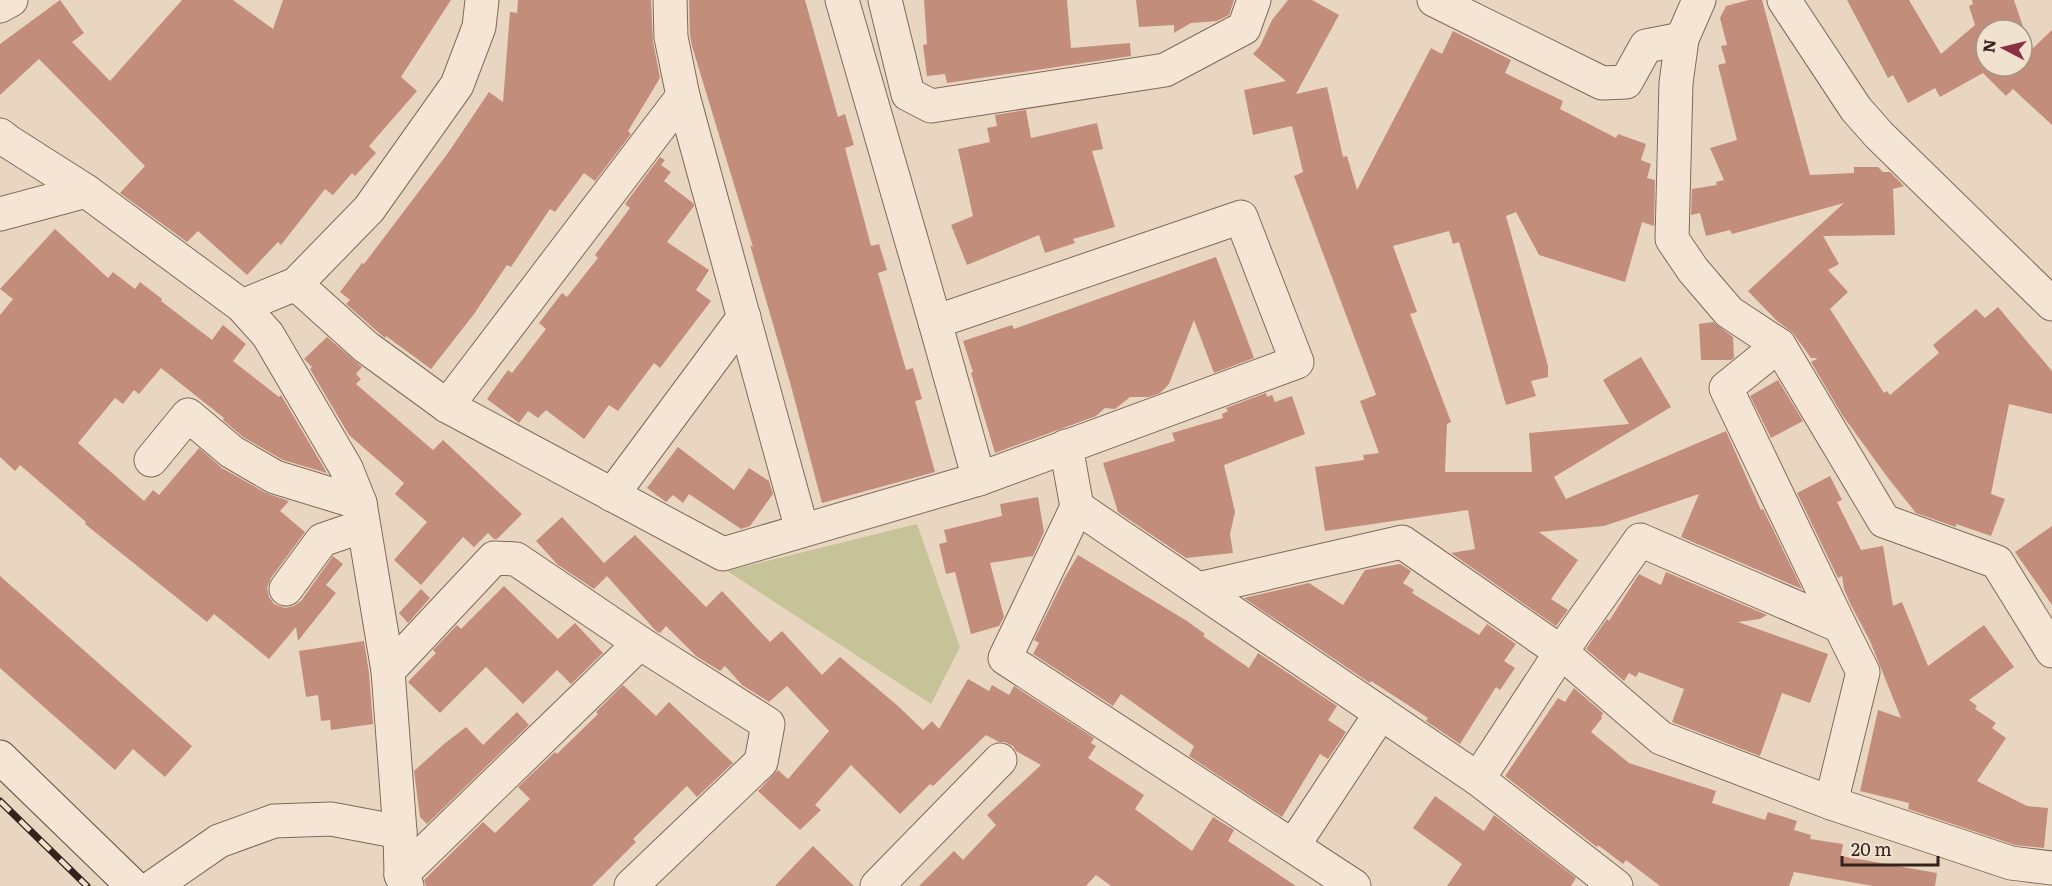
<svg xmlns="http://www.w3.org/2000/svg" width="2052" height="886" font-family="Literata,serif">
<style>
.green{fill:#c5c397}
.building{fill:#c38d7b;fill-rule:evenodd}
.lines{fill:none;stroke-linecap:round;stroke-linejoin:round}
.street-casing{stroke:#80695b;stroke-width:35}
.secondary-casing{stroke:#624a3e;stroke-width:35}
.street{stroke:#f5e5d4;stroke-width:33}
.secondary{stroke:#f5e5d4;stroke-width:33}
.rail-casing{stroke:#32241d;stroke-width:7}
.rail{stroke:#f1e2d0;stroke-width:4.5;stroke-dasharray:14;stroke-linecap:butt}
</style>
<rect width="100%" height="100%" fill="#e9d6c1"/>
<polygon class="green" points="917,524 960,647 931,704 727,571"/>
<g class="building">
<polygon points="60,0 84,33 72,42 110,81 182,0 233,0 273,29 283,0 451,0 401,77 417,91 369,146 376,153 355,176 352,173 333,195 325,189 281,245 278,242 247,275 198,231 187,242 120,193 145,166 39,59 0,95 0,44"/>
<polygon points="518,0 651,0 653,41 660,78 628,131 631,134 595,181 584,173 555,212 550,209 511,267 507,265 474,314 431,369 386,336 385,338 378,332 346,304 350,300 340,292 362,263 364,264 448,153 489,92 503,102 510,12 517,13"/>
<polygon points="689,0 805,0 838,117 845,114 854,145 845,148 871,246 879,244 887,270 878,273 906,370 913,368 922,399 915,401 935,472 822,503 791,386 750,245 753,247 692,46 690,35"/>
<polygon points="924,0 1067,0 1071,48 1130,43 1131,56 947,83 945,74 927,76 923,45 927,44"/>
<polygon points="1136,0 1234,0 1229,15 1217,21 1191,23 1174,33 1174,25 1139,27"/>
<polygon points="1288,0 1312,0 1339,15 1296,94 1327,87 1343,157 1347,156 1357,190 1431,48 1442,54 1453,31 1511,60 1505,73 1563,101 1560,109 1616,138 1618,134 1646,144 1641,160 1651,164 1647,178 1655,180 1654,226 1642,222 1625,282 1539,255 1516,212 1506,216 1548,366 1548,377 1531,381 1536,396 1506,405 1459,242 1453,244 1449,231 1393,246 1417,312 1410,314 1451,422 1447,424 1445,472 1532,472 1529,433 1629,424 1603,380 1641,357 1671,407 1554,477 1566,499 1726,431 1761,510 1763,509 1802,589 1681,537 1699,494 1604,526 1539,532 1578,560 1551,599 1568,610 1556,626 1451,553 1475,549 1468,510 1325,531 1315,467 1364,460 1363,455 1379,453 1360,401 1376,395 1294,176 1303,172 1292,126 1253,135 1244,90 1286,81 1253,54 1260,46 1272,20"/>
<polygon points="1749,0 1762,0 1810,175 1854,173 1854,167 1878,167 1883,172 1890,172 1904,186 1893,189 1895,235 1823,236 1839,264 1828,270 1848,292 1830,309 1884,393 1887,391 1890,395 1939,353 1933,345 1976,309 1985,318 1998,307 2052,371 2052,414 2009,404 1991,494 2005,499 1991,536 1956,524 1956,527 1916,513 1888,478 1843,416 1811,362 1818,358 1811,358 1793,333 1776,320 1748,291 1844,203 1732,234 1730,230 1706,236 1700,213 1691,215 1692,189 1717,185 1716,182 1724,180 1710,148 1737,140 1718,65 1726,63 1721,46 1727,45 1720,18 1726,6"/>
<path d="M 1847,0 L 1909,0 L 1941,54 L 1975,25 L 1969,6 L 1973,4 L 1972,0 L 2014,0 L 2031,50 L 2052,30 L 2052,125 L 2013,89 L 2006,96 L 1983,73 L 1940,97 L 1935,88 L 1908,103 L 1893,75 L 1888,78 ZM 1986,30 L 2022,30 L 2022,66 L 1986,66 Z"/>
<polygon points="1026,110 1031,138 1097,123 1103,149 1092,151 1115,227 1073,239 1075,243 1045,253 1039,235 967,265 951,225 973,216 958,149 990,142 987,128 997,126 995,115"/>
<polygon points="660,157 665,160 661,165 671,172 664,181 693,203 694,206 667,242 709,270 696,290 711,301 660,368 654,363 618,411 609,405 584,439 546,410 538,418 528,411 519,423 487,399 508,370 512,373 546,329 539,323 562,293 567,297 598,258 595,255 630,208 625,204"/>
<polygon points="55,229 108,278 113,272 135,289 140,282 162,299 161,301 212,340 223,325 246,344 233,361 279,397 281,395 327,473 283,460 243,437 223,420 224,418 161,368 139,394 134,390 123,404 115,398 78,443 144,501 153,490 159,495 199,448 222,468 266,493 289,501 280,511 305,532 271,578 267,588 269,597 274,604 285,608 294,606 301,601 333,556 343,564 326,585 336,593 298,641 296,627 269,659 214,614 207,622 85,524 86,522 20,465 15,471 0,457 0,315 13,299 0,289"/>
<polygon points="1216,257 1254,358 1214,373 1194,320 1169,384 1160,393 1149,397 1130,397 1115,409 1105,408 1096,416 995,453 971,373 973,372 963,341 1012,325 1014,329"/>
<polygon points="1713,322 1733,337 1734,358 1731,360 1701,360 1699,324"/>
<polygon points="327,337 362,367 356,374 361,379 356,384 433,450 443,440 522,514 497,539 494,539 488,533 474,547 463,537 421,585 394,560 427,522 395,494 404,483 349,435 310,369 312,367 304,359"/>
<polygon points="1778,380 1803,421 1771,438 1750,396"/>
<polygon points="1266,393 1267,397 1272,395 1275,402 1292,396 1305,434 1224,465 1235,512 1230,534 1233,553 1186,558 1118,512 1103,463 1175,441 1172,433 1223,418 1222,414 1228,411 1226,408"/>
<polygon points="678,447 734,490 749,468 769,481 773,494 750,526 741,529 689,494 683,503 673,495 666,502 647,488"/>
<polygon points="1830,476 1842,500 1837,502 1861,550 1883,546 1893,606 1902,602 1928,666 1984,625 2014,667 1969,700 1977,706 1975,709 1996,723 1992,728 2006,738 1977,781 2027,806 2048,808 2044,848 2015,845 1908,809 1909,803 1860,791 1878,710 1901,718 1870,641 1851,605 1844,589 1842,576 1838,578 1797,493"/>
<polygon points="1038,497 1044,532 1033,556 990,563 1004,617 999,626 971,634 955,572 946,574 939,544 947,542 944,530 1002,516 1000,504"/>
<polygon points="562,517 604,563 635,535 706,607 722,591 770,642 782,631 822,675 840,657 898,706 923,730 932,721 939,729 968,679 989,691 992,685 1009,695 1014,686 1094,738 1091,743 1096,746 1088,758 1144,795 1135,809 1192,851 1213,817 1234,830 1228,841 1296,886 1111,886 1096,875 1086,886 919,886 954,851 963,860 996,825 987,815 1041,765 1016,751 1013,746 1005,742 999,742 986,735 933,786 930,784 900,814 851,765 815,805 821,810 800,830 758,791 778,770 788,779 829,731 787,686 769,702 742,685 725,666 720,671 696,656 666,626 660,633 656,631 607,576 594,589 558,565 536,541"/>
<polygon points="2052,526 2052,605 2015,552"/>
<polygon points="1078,555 1187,621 1205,634 1203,636 1249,668 1258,653 1337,706 1328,720 1346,732 1328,759 1320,754 1282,817 1189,756 1194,746 1121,694 1113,706 1033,654 1039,643 1034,640 1064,579"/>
<polygon points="1400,564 1411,571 1403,583 1414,590 1412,593 1479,635 1487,624 1516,644 1504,661 1515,668 1500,690 1496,687 1460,744 1426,721 1428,718 1371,681 1370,683 1244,598 1309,583 1343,605 1365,570"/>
<polygon points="1666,572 1767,615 1760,619 1738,622 1828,654 1810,703 1782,693 1760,756 1672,722 1684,689 1639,672 1636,677 1629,673 1624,681 1586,649 1607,619 1609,621 1639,574 1661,585"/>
<polygon points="0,576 192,746 165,777 133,749 115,770 0,668"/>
<polygon points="504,586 558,639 575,623 603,653 571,684 557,670 523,704 486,667 440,713 408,682 436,653 433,650 457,625 461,629"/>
<polygon points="421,589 430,598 408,623 399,613"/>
<polygon points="364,641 369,673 373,724 331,730 330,720 321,721 318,695 306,697 299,651"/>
<polygon points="623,685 656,716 669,702 733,763 697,797 687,786 633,839 636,842 592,886 426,886 424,880 483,822 495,833 530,799 518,787 555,752 557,754 598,714 596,712"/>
<polygon points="1574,688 1603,713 1601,717 1602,718 1591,732 1629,763 1716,791 1712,803 1765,820 1768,812 1797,821 1794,830 1811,835 1810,839 1843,844 1841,856 1937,873 1935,886 1873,886 1794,872 1789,886 1660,886 1626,860 1623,864 1598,845 1597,847 1505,776 1558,698 1565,702"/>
<polygon points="517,712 529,725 427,824 420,817 414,771 444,744 466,727 483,745"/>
<polygon points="1435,796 1484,831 1494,815 1576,878 1571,886 1447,886 1462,864 1413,828"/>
<polygon points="813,846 854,886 775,886"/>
</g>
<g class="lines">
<g class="street-casing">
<g id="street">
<polyline points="670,0 671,37 683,96 802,530"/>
<polyline points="842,0 935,322 979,479"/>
<polyline points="885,0 908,94 931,106 1165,70 1244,28 1254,0"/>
<polyline points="1434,0 1602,83 1626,82 1646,46 1682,39"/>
<polyline points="1699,0 1682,39 1676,83 1672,239 1693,270 1729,312 1779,345 1884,521 1997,562 2052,651"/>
<polyline points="1784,0 1856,109 1879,135 2052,304"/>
<polyline points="0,6 11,0"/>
<polyline points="0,135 9,142 86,191 242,306 268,335 346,468 360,503 388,671 400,832 401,875 407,886"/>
<polyline points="0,214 86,191"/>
<polyline points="296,284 366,347 447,406 723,554 979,479 1297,362 1241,217 935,322"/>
<polyline points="242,306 296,284 369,209 457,85 479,27 482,0"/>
<polyline points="1779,345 1726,388 1840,626"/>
<polyline points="447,406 683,96"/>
<polyline points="1066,446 1077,507"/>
<polyline points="151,460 188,415 232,452 275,477 360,503"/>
<polyline points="612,495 744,317"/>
<polyline points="286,589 322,540 363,526"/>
<polyline points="1198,589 1402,542 1561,652 1661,738 1831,803 2011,863 2052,868"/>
<polyline points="388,671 494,558 516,559 640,643 768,724 761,762 631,886"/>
<polyline points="1478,779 1561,652 1640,540 1840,626 1863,672 1831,803"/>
<polyline points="1293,846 1381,713"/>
<polyline points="401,875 640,643"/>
<polyline points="154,886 219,841 274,821 331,819 400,832"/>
<polyline points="877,886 1000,760"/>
<polyline points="1354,886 1005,658 1077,507 1478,779 1616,886"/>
</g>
</g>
<g class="secondary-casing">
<polyline id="secondary" points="0,757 133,886"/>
</g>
<use href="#street" class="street"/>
<use href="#secondary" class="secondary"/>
<g class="rail-casing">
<polyline id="rail" points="0,801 87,886"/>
</g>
<use href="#rail" class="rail"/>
</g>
<g transform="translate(2004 48) rotate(277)"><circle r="28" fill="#f1e2d0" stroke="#a59688" stroke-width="1.5"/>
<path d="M0-4.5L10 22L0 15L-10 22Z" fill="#893140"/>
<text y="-9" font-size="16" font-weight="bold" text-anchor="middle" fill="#32241d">N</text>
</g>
<path d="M1842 856v9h96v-9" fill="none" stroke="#32241d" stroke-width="3"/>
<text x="1851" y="856" font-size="18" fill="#32241d" stroke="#f1e2d0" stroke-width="4.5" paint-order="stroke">20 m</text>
</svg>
